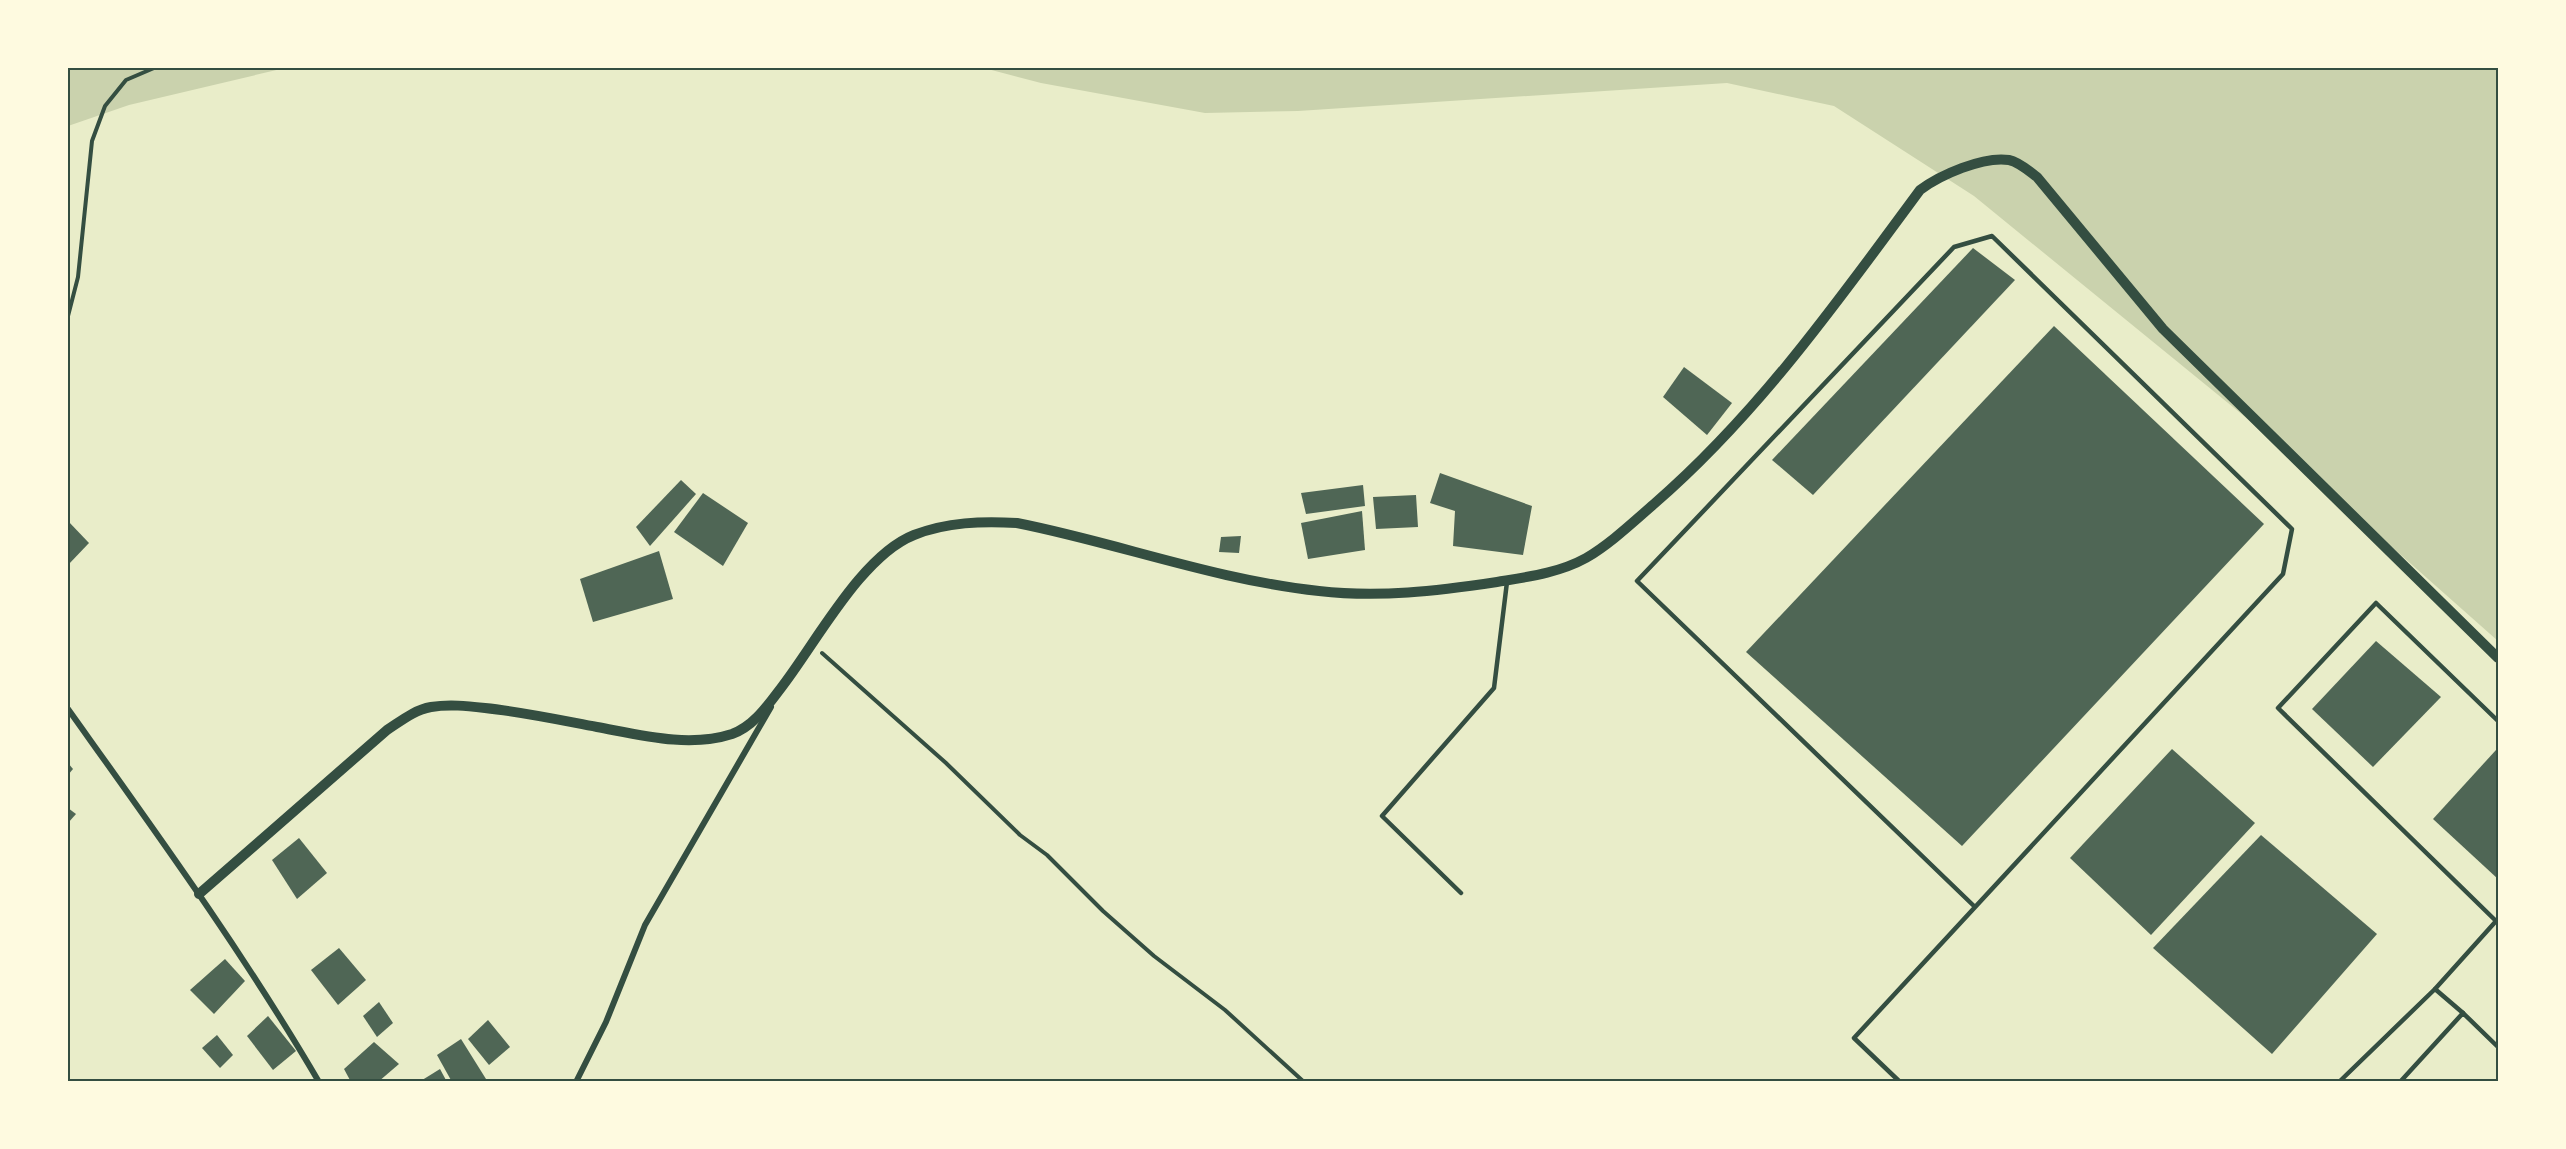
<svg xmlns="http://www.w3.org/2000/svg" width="2566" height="1149" font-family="'Noto Sans',sans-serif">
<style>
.green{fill:#cad2ad}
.building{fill:#4f6655}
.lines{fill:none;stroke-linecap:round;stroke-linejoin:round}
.path{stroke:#344e41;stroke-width:4}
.service{stroke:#344e41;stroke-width:4.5}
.minor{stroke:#344e41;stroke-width:6}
.tertiary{stroke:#344e41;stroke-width:10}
.neatline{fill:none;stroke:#344e41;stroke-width:2}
</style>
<rect width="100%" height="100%" fill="#e9edc9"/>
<g class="green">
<polygon points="68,68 285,68 129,105 68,126"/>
<polygon points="984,68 2498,68 2498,641 2244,416 1974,196 1834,106 1727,83 1298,111 1205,113 1041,83"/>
</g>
<g class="building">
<polygon points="1973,248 2015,280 1813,495 1772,460"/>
<polygon points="2054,326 2264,524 1962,846 1746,652"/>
<polygon points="1684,367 1732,403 1707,435 1663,397"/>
<polygon points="1440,473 1532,506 1523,555 1453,546 1455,511 1430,503"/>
<polygon points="681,480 696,494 650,546 636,527"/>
<polygon points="1363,485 1365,506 1306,514 1301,493"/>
<polygon points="703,493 748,523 723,566 674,532"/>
<polygon points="1416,495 1418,527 1376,529 1373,497"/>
<polygon points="1362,511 1365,550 1308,559 1301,523"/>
<polygon points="68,521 89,543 68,565"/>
<polygon points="1241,536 1239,553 1219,552 1221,537"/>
<polygon points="659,551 673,599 593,622 580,579"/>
<polygon points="2376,641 2441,697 2373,767 2312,709"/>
<polygon points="2172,749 2255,823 2151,935 2070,858"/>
<polygon points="2496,750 2498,752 2498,879 2433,819"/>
<polygon points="68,763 73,769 68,775"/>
<polygon points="68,808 76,814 68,823"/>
<polygon points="2261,835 2377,934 2272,1054 2153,948"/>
<polygon points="299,838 327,873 297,899 272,860"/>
<polygon points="339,948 366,980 338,1005 311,970"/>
<polygon points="225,959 245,981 214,1014 190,990"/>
<polygon points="379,1002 393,1023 377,1037 363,1016"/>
<polygon points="268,1016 296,1051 273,1070 247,1036"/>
<polygon points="488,1020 510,1047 489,1065 468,1039"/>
<polygon points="217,1035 233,1055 220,1068 202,1048"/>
<polygon points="461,1039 486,1079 482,1082 452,1082 437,1055"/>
<polygon points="374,1042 399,1064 378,1082 351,1082 344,1069"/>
<polygon points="440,1069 447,1082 419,1082"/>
</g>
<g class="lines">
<g class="path">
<polyline points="68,316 78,277 92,141 105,106 126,80 154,68"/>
<polyline points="822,653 946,763 1020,835 1047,855 1103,911 1154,956 1225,1010 1304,1082"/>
</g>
<g class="service">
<polyline points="1461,893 1382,816 1494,688 1507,582"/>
<polyline points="2496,921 2278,708 2376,603 2498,721"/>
<polyline points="2435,989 2497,920"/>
<polyline points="1900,1082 1854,1038 2283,574 2292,529 1992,236 1954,247 1637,581 1975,907"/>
<polyline points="2339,1082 2435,989 2463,1013"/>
<polyline points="2400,1082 2463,1013 2498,1047"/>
</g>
<g class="minor">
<path d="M 68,709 C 155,831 243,952 319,1082"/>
<polyline points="576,1082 606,1022 645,925 771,707"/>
</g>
<path class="tertiary" d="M 199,894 L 387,730 C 401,721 414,710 431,707 C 449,704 467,706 485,708 C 523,712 560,720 597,727 C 640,735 689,748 732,734 C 754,726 768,705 781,688 C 816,643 861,556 914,535 C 947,522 982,521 1017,523 C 1118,543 1216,580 1319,591 C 1379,598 1437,591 1497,582 C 1527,577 1559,573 1586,558 C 1610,544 1632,523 1654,504 C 1758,414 1838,301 1920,190 C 1940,175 1983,156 2009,160 C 2019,162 2029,171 2037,177 L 2163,329 L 2498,658"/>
</g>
<rect width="2566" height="1149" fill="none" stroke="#fefae0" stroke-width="138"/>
<rect x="69" y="69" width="2428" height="1011" class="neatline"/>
</svg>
